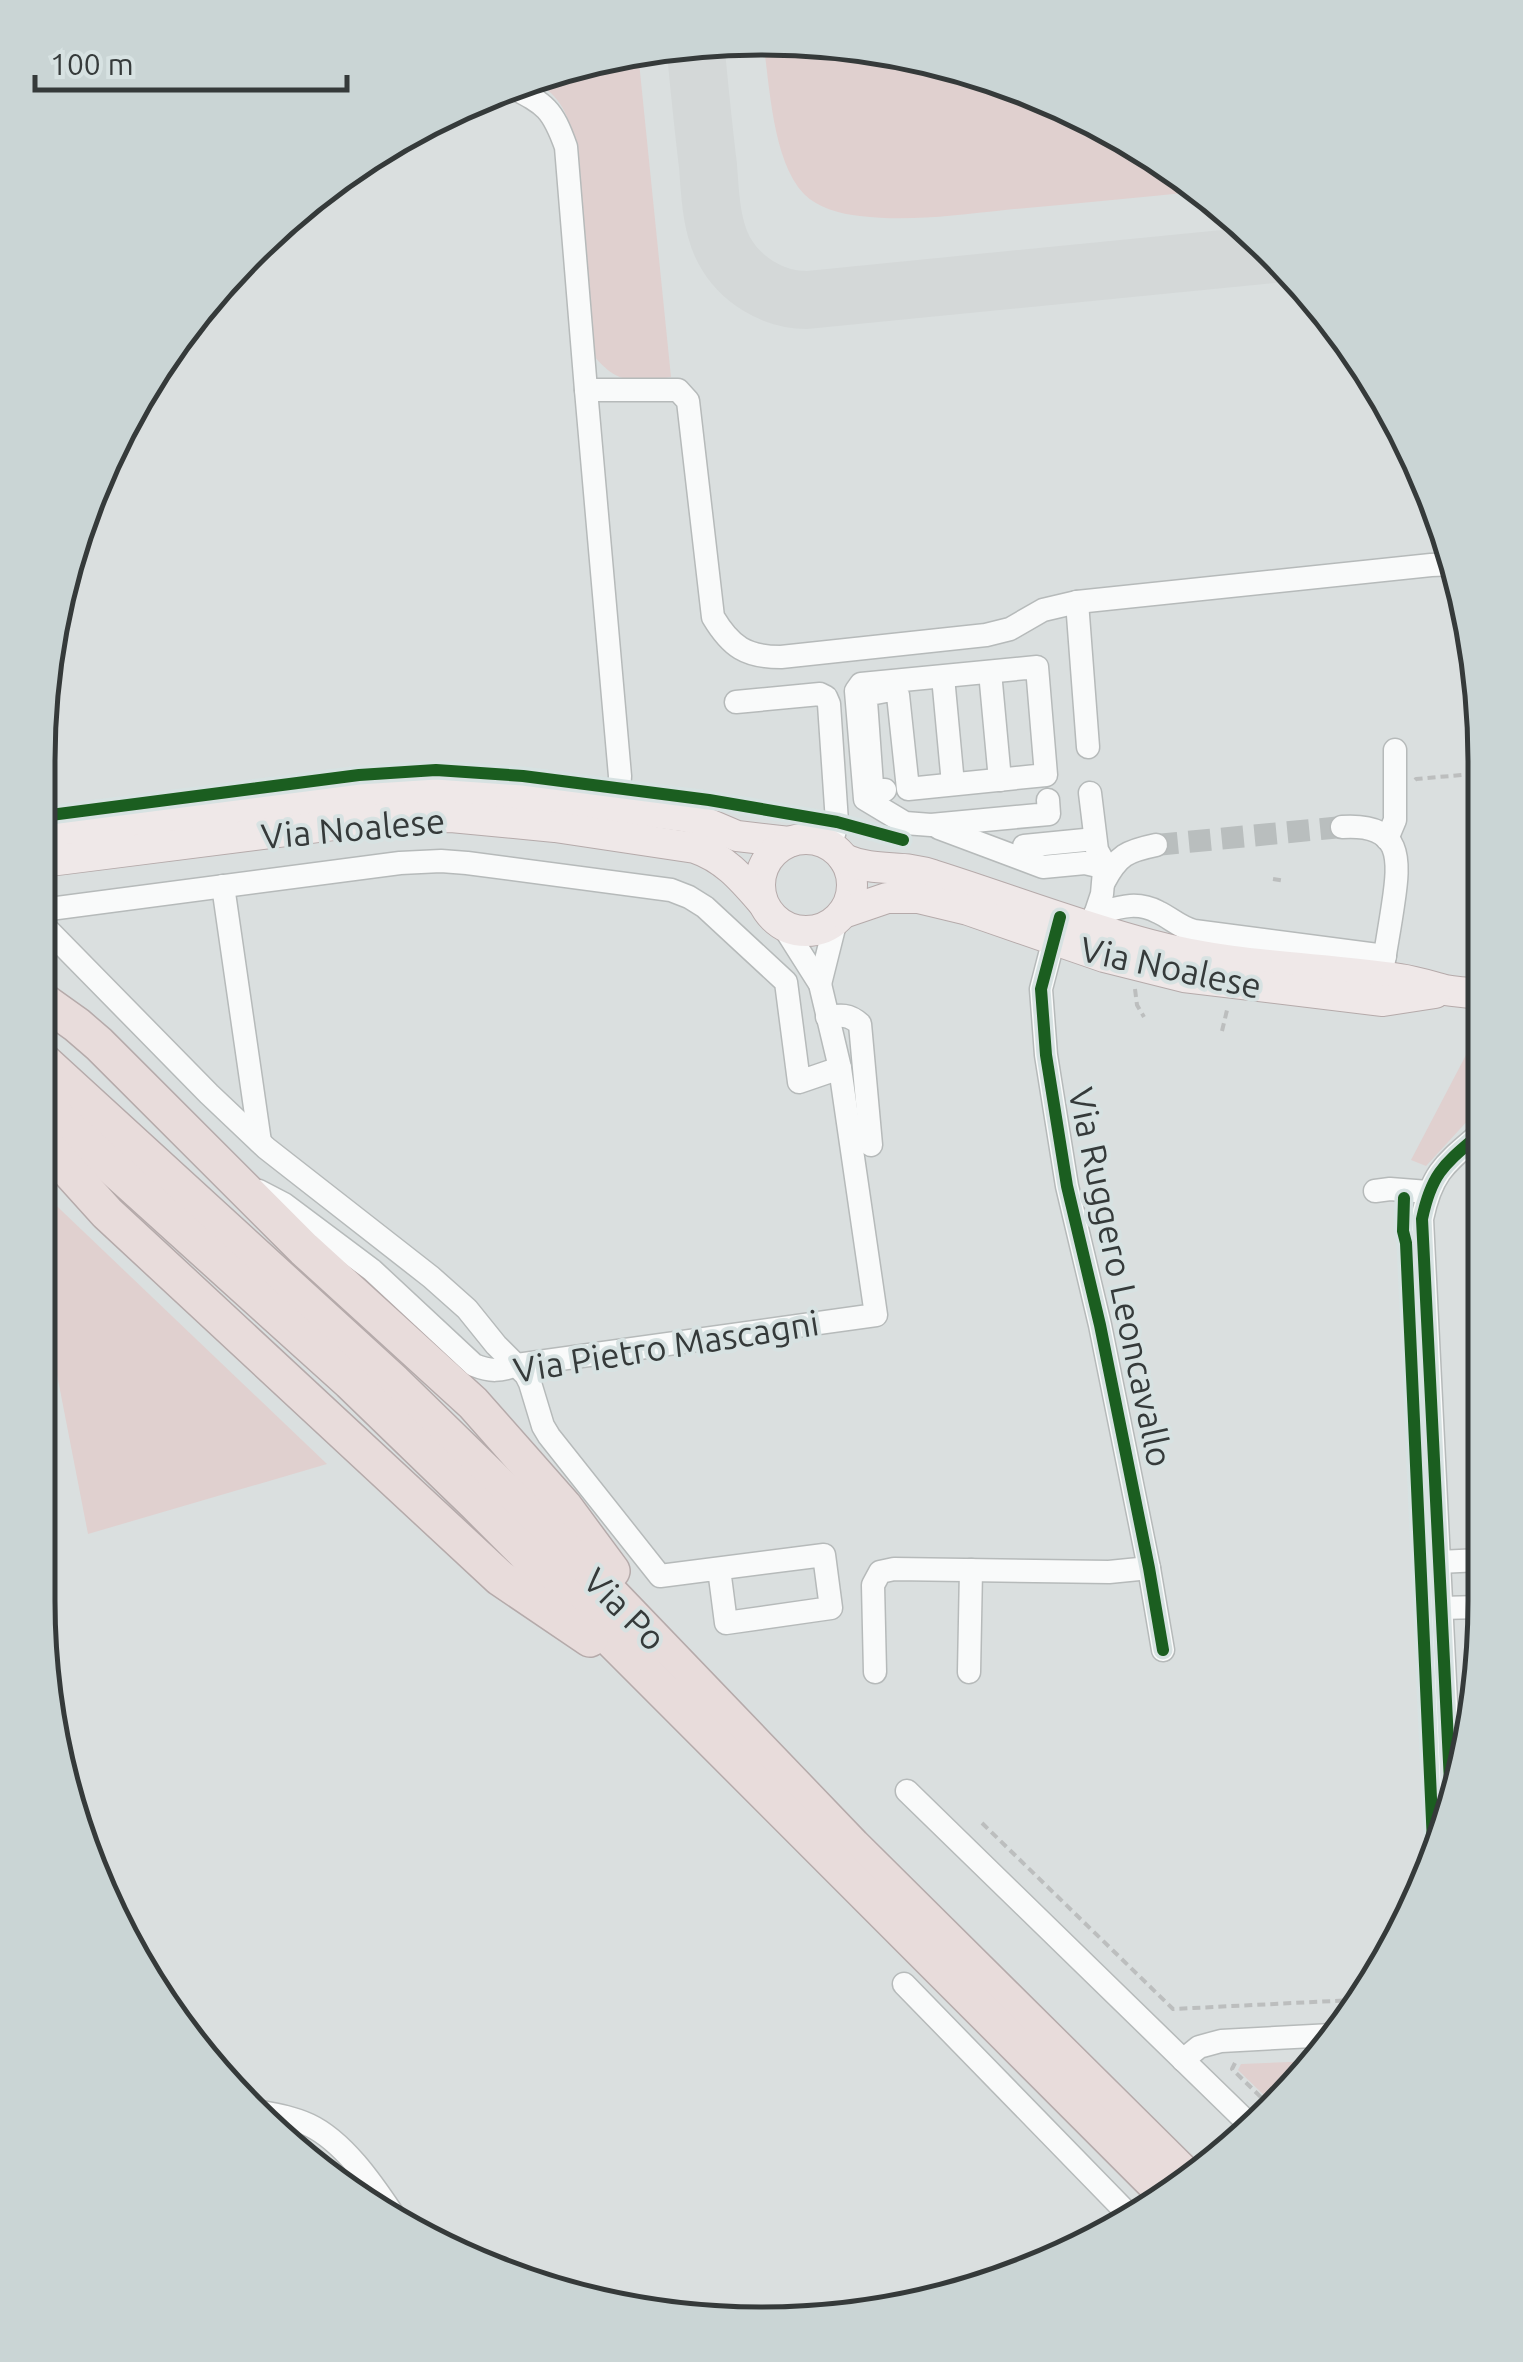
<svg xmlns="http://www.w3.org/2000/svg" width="1523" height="2362" font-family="Ubuntu,sans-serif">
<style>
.green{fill:#e0d0cf}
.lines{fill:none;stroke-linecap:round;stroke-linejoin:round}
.taxiway{stroke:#d4d8d8;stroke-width:58}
.minor-tunnel{stroke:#b9bebe;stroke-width:22;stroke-dasharray:22 11;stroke-linecap:butt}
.minor-casing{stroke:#b6baba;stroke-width:25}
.major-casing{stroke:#b5aaaa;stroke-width:32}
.highway-casing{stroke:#b5aaaa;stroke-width:38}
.path{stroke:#bcbebe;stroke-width:4;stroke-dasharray:8 5;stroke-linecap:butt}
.minor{stroke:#f9fafa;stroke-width:22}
.major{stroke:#efe8e8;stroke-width:30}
.highway{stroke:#e8dcdb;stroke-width:35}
.cycleway-casing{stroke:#d7e2e2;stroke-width:19}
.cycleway{stroke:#1b5e20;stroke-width:12}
.labels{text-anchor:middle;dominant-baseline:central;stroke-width:8;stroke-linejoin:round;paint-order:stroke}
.street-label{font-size:35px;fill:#353a3a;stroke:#d7e2e2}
.rim{fill:none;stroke:#353a3a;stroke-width:5}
</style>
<rect width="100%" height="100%" fill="#dadfdf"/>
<g class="green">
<path d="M 763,41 L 855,44 L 994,76 L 1123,134 L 1203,191 C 1137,198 1071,204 1005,210 C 957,215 908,222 860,216 C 840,214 818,208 804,194 C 772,160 770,85 763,41 Z"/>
<path d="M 638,52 L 671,377 C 636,383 618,385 594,356 L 574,140 C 567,110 558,93 530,79 L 574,62 Z"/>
<polygon points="1482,1054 1482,1105 1426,1166 1411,1160 1466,1055"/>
<polygon points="40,1190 327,1464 88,1534 40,1287"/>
<polygon points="1317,2061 1306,2077 1274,2105 1238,2070 1241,2064"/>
</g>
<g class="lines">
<path class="taxiway" d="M 695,42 C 699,84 703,125 708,166 C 710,193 711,226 724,250 C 740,280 773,300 807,300 L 1273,254"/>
<polyline class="minor-tunnel" points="1156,845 1342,827"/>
<g class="minor-casing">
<g id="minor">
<path d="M 510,86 C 546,105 552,108 566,147 L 586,390 L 678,390 L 688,401 L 713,617 C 731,647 746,657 781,657 L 986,635 L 1010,629 L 1043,610 L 1077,602 L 1431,565 L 1457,564"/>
<polyline points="586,390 620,776 618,808"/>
<polyline points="1077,602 1088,747"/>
<polyline points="990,672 1000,780"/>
<polyline points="943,677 953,784"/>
<polyline points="736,702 820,694 826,697 829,704 837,822 834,834 827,844"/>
<polyline points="885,790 879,790 872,785 866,701 870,694 891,690 898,695 908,789 1046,775 1037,667 861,684 856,691 865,799 905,823 931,825 1049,814 1048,800"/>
<polyline points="1090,793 1097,850 1103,861 1104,871 1102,894 1093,921"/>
<path d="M 1342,827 C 1403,823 1400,859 1393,905 C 1390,926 1386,947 1383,967"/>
<polyline points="939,828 1043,867 1085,863 1098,866 1104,871"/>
<polyline points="1387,839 1395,820 1395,750"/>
<polyline points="1024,846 1095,839"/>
<path d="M 1104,882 C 1118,855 1127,851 1156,845"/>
<polyline points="223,886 260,1142"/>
<polyline points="42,910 400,863 441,861 467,863 671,890 689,897 705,907 786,982 799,1082 840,1068"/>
<polyline points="42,911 46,928 209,1094 266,1148 431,1277 467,1309 496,1345 526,1375 530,1383 543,1426 549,1436 660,1576 824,1555 831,1608 726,1623 719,1569"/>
<path d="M 1095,914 C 1117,908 1136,900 1158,912 C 1171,918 1179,927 1194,931 L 1385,956"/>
<polyline points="1057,927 1041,989 1046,1055 1067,1186 1100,1325 1149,1568 1163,1650"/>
<polyline points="820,984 836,920"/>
<path d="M 827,1017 C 841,1015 849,1014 860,1024 L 871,1145"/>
<path d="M 259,1191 L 284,1204 L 372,1270 L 474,1365 C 491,1372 500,1371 517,1365 L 876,1315 L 840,1068 L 820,984 L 782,924"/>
<polyline points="1375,1191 1390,1189 1428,1192"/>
<polyline points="1439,1562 1480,1560"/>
<polyline points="1441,1608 1480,1607"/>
<polyline points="875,1672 873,1585 880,1572 894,1569 1109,1572 1149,1568"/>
<polyline points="969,1672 971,1570"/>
<polyline points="907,1791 1251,2126"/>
<path d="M 1451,1802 L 1422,1219 C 1432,1171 1446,1163 1482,1132"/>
<polyline points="904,1984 1131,2217"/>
<polyline points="1183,2060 1199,2047 1221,2041 1332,2035"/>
<path d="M 262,2112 C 278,2115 294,2118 309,2125 C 343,2141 372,2183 392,2213"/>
</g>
</g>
<g class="major-casing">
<g id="major">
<path d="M 43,835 C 165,823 286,796 408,790 C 500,786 592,805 683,816 L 697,819 L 737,836 L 789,842"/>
<circle cx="806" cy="885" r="46"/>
<path d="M 844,859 C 877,873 901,864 933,875 C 1006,898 1078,926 1151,945 C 1232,967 1318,967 1400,979 C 1415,981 1430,986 1445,990 C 1457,992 1470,993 1483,994"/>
<path d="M 42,862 L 382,819 L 451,817 L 555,827 L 695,848 C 725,858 743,880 763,903"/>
<polyline points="843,913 887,898 918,898 968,910 1104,957 1184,977 1383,1001 1435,993"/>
</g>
</g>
<g class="highway-casing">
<g id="highway">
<polyline points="42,1000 77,1025 99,1044 304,1249 473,1403 564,1506 612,1571"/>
<polyline points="41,1059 394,1382 612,1595 853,1846 1190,2180"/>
<polyline points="41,1103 350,1382 475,1503 1169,2198"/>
<polyline points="41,1140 107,1213 500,1578 590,1639"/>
</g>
</g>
<g class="path">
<polyline points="1415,780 1416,779 1484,773"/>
<polyline points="1273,879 1285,881"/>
<polyline points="1135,989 1137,1005 1144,1017"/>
<polyline points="1222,1031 1228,1006"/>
<polyline points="982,1823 1173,2009 1354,2000"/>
<polyline points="1235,2063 1232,2069 1272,2108"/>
</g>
<use href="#minor" class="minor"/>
<use href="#major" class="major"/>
<use href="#highway" class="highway"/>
<g class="cycleway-casing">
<g id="cycleway">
<polyline points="43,816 359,775 436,770 523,776 709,800 837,822 903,840"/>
<polyline points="1060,917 1041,989 1046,1055 1067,1186 1100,1325 1149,1568 1163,1650"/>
<polyline points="1404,1198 1403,1231 1406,1243 1434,1865"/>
<path d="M 1451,1802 L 1422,1219 C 1432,1171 1446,1163 1482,1132"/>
</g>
</g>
<use href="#cycleway" class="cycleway"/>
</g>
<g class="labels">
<g class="street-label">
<text transform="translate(353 828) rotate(-5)">Via Noalese</text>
<text transform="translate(1171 967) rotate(12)">Via Noalese</text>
<text transform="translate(1121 1277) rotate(78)">Via Ruggero Leoncavallo</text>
<text transform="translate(666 1346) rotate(-9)">Via Pietro Mascagni</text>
<text transform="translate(625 1609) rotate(45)">Via Po</text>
</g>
</g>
<path d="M0 0H1523V2362H0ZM761 55H762A706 706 0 0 1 1468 761V1601A706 706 0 0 1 762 2307H761A706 706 0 0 1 55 1601V761A706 706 0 0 1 761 55Z" fill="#cad5d5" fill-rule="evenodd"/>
<path class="rim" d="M761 55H762A706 706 0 0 1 1468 761V1601A706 706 0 0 1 762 2307H761A706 706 0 0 1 55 1601V761A706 706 0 0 1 761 55Z"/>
<path d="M35 75v15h312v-15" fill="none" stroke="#353a3a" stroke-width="5"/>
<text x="50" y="75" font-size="30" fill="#353a3a" stroke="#d7e2e2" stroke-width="8" paint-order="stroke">100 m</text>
</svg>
